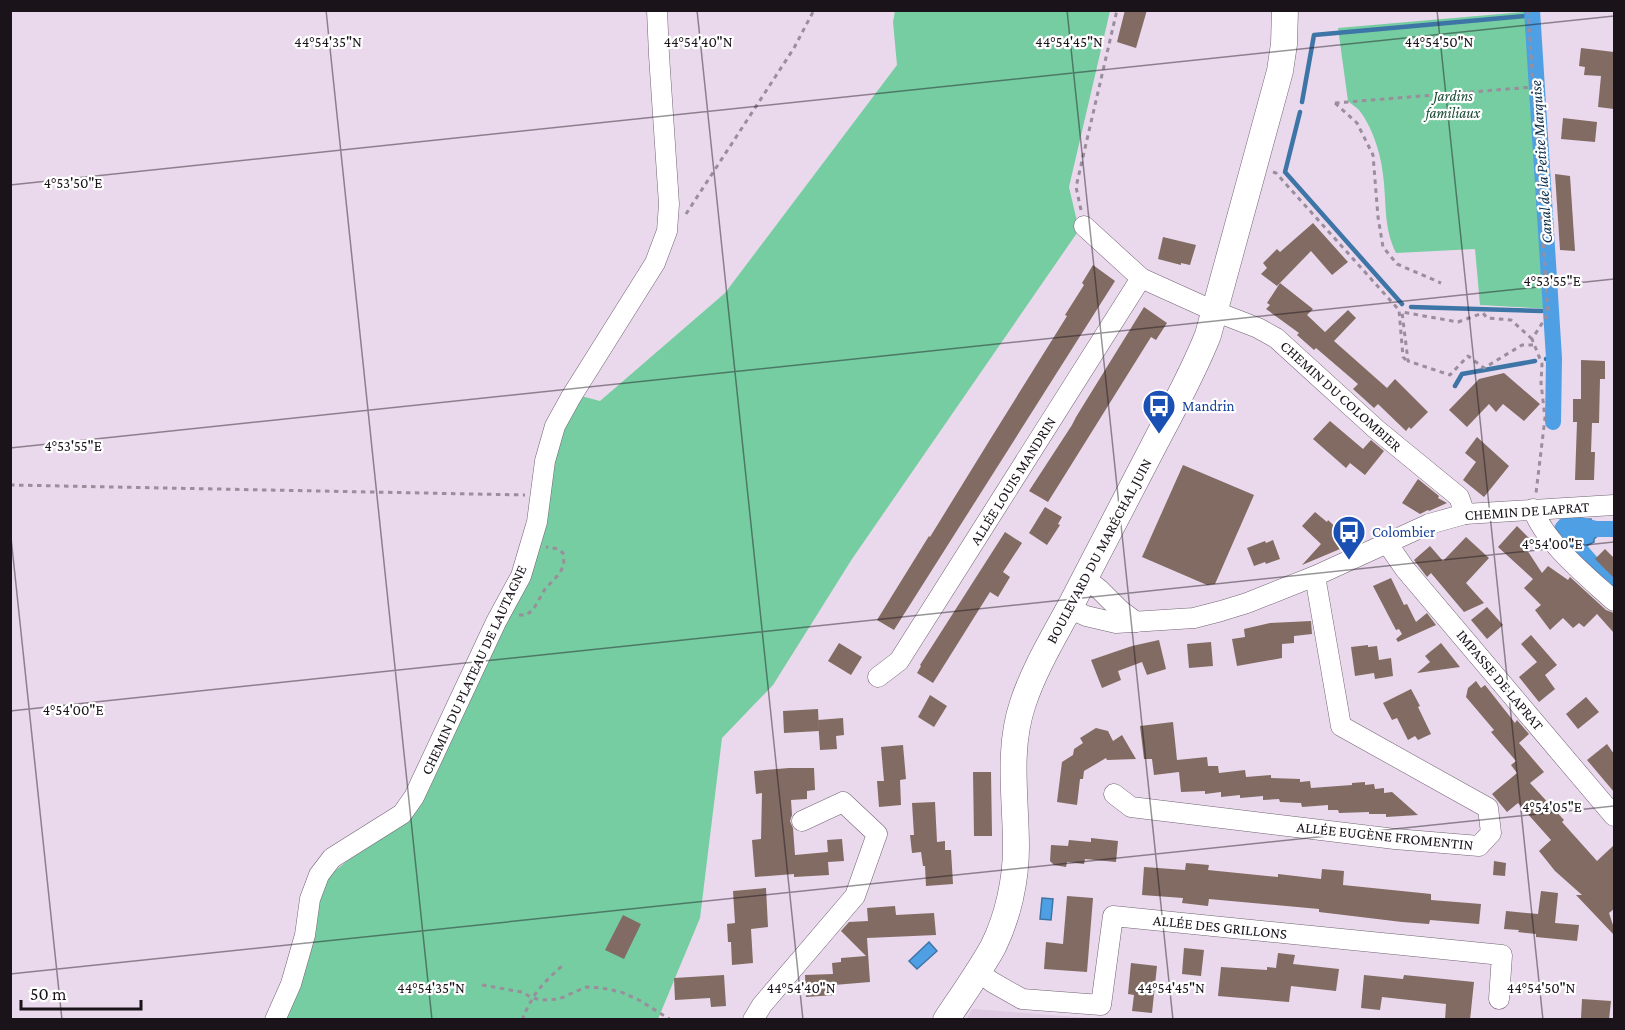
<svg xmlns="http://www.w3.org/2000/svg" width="1625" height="1030" font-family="'Crimson Pro',serif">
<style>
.built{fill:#e0c9e3}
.green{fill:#76cda2}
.water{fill:#4e9fe4;stroke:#3e75a7;stroke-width:1.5}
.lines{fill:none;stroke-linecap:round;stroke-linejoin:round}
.stream{stroke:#3e75a7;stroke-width:4.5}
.canal{stroke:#4e9fe4;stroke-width:16}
.building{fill:#826b63}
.minor-casing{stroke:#726374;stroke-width:21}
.major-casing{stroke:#726374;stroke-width:27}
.path{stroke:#9a8d9c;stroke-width:3;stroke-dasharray:4.5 4.5;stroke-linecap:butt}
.minor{stroke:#fff;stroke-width:20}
.major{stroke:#fff;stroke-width:26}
.ticks{fill:none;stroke:#1a141a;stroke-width:1.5;stroke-opacity:0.45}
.labels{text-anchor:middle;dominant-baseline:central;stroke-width:4.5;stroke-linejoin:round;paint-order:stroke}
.park-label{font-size:15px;font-style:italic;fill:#1a4a34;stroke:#fff}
.street-label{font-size:15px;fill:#1a141a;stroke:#fff}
.transit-label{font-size:15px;fill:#164399;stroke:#fff;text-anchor:start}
.water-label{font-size:16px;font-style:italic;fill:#0c2e4a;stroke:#fff}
.ticks-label{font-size:15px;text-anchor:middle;fill:#1a141a;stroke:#fff;stroke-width:4.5;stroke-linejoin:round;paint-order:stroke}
</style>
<rect width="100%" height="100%" fill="#ead8ec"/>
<polygon class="built" points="972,1009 975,1009 1101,1019 967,1019"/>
<g class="green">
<polygon points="895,11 1110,11 1069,187 1079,230 852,559 773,685 722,738 700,918 658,1019 283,1020 319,889 330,875 347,861 392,831 416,807 549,481 567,417 581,396 600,401 725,293 897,65 893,22"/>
<path d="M 1534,11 L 1554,309 L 1480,305 L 1475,249 L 1396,253 C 1383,226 1387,204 1383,175 C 1381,154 1372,126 1359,110 C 1356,107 1351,104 1348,101 L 1338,28 Z"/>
</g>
<g class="water">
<polygon points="1591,519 1592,527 1598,526 1600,534 1594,539 1594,542 1582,548 1564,529 1567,528 1567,520"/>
<polygon points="1042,898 1053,899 1051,920 1040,919"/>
<polygon points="929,942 937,951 917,969 909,961"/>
</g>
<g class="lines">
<g class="stream">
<polyline points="1302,102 1314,35 1525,16"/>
<polyline points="1300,112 1285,172 1402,304"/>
<polyline points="1411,307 1542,311"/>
<polyline points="1546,359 1554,358"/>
<polyline points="1455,386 1462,374 1535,361"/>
</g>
<g class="canal">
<polyline points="1532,10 1554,358 1553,422"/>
<polyline points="1614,529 1596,529 1568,522 1562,529 1596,568 1614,585"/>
</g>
</g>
<g class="building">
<polygon points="1125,10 1147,10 1136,48 1117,42"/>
<polygon points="1581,48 1614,52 1614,109 1598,107 1601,76 1584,75 1585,67 1579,66"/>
<polygon points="1563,118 1597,122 1595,142 1561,139"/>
<polygon points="1555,174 1570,176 1575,251 1560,250"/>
<polygon points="1313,223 1348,262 1332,275 1311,251 1277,286 1261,274 1267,268 1263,263 1277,249 1280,252"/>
<polygon points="1163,237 1196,245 1190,265 1181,263 1181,265 1158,259"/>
<polygon points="1093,265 1115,281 894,630 877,620 929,536 930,537 991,438 1067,316 1065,315 1084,285 1082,283"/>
<polygon points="1280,283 1313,309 1307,315 1325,332 1348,310 1356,318 1334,341 1387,388 1395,379 1428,412 1411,429 1409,427 1406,431 1378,404 1374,408 1353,389 1358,384 1316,348 1314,350 1297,335 1299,333 1266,309 1270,305 1267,303"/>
<polygon points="1144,307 1167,323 1156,340 1151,337 1048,502 1029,491 1072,425 1076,417"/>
<polygon points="1581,360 1605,361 1605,379 1600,379 1599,423 1592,423 1591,452 1595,452 1594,480 1575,480 1577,422 1573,422 1573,399 1581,399"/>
<polygon points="1504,373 1540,404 1524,421 1503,404 1496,412 1489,404 1467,427 1449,410 1479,379"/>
<polygon points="1330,421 1363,449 1371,440 1384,451 1365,475 1350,463 1346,468 1313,439"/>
<polygon points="1477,437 1509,466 1484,497 1463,480 1476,462 1465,453"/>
<polygon points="1183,465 1254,495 1215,584 1207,585 1142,557"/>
<polygon points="1418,479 1439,496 1438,498 1447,503 1429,511 1428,510 1420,514 1402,503"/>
<polygon points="1045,507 1062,517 1058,524 1060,525 1047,545 1029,533"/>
<polygon points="1315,512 1327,522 1328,520 1343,534 1336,541 1340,549 1302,565 1321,544 1302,526"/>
<polygon points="1517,526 1534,543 1527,550 1542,573 1548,566 1568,580 1570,577 1606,610 1614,613 1614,633 1597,614 1584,627 1579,623 1573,628 1563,618 1550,630 1535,610 1541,605 1524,588 1533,579 1498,547"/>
<polygon points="1005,532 1022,543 1003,572 1010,577 998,597 990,592 933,683 917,673 921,666 920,665"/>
<polygon points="1466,537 1489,558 1466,583 1484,603 1464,612 1431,573 1427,577 1414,560 1430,546 1443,561"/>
<polygon points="1273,540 1280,559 1266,564 1265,562 1254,566 1247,548 1265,541 1266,543"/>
<polygon points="1605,549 1614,558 1614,578 1595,559"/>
<polygon points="1391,578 1404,605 1407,604 1416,622 1427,613 1436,625 1398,642 1396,639 1402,634 1399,629 1396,630 1373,586"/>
<polygon points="1487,607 1503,625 1487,639 1471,620"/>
<polygon points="1311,621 1312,634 1294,636 1294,643 1282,644 1282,658 1237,666 1232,639 1245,637 1244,629 1270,623"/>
<polygon points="1531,635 1557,665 1545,675 1555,689 1539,702 1519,677 1537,662 1521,644"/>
<polygon points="1159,640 1166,669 1147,675 1142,662 1118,671 1121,680 1102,688 1091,660 1132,646"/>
<polygon points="1211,642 1213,666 1189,668 1187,644"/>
<polygon points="839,643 862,657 851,675 828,661"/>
<polygon points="1441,643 1460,667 1417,673 1430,662 1425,656"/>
<polygon points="1368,645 1368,647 1377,646 1379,660 1391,658 1393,676 1375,679 1374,673 1355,676 1351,647"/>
<polygon points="1476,681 1481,688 1485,685 1515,723 1517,720 1529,734 1519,743 1544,772 1530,783 1564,820 1562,822 1597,861 1614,845 1614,909 1609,913 1614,928 1614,935 1576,895 1582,895 1555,871 1539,851 1551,840 1518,803 1507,812 1492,794 1517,773 1511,765 1516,761 1491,732 1494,730 1466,697 1468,688"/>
<polygon points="1411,689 1420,706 1418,707 1431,734 1418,740 1415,736 1408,740 1397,718 1392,720 1383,703"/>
<polygon points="930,695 947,706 934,727 918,717"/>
<polygon points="1586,697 1599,712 1578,729 1566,714"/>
<polygon points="818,709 819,731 784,733 783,711"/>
<polygon points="843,718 844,735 836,736 837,749 820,750 818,720"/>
<polygon points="1173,722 1177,760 1207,757 1208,766 1218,766 1219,773 1245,770 1246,777 1271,775 1271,778 1300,779 1300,782 1310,781 1311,788 1352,785 1352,783 1365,782 1365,785 1374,784 1375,789 1384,788 1384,793 1392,792 1418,815 1386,817 1386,814 1369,814 1369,812 1339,813 1338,810 1328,810 1328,805 1302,807 1301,803 1280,802 1279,799 1263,800 1263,796 1240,798 1240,795 1221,797 1221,792 1205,794 1205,791 1181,792 1179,772 1154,775 1152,759 1144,759 1140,726"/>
<polygon points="1096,728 1108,731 1113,741 1122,735 1136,759 1107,760 1106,758 1084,771 1083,779 1080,779 1077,805 1057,802 1062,762 1073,755 1074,749 1083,743 1080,738"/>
<polygon points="1607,744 1614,754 1614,792 1587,760"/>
<polygon points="903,745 906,779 900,780 901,805 879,807 877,781 884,781 881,747"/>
<polygon points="789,768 814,768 815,790 807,791 807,799 791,800 792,815 790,821 793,828 795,855 828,852 827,840 842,839 844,861 828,862 829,875 794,877 794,874 755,877 752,840 761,839 762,793 756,794 754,771"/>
<polygon points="973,772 991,772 992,836 974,836"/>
<polygon points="935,802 937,842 945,841 945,850 951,850 953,884 926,886 925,866 923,866 921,852 912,853 910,835 914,835 912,803"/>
<polygon points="1091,838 1118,841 1116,862 1085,859 1084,864 1067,862 1066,867 1054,865 1050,861 1051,845 1068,846 1069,840 1091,842"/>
<polygon points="1494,861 1506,863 1505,876 1493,875"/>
<polygon points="1186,863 1209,865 1208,870 1278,877 1278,874 1321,879 1322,869 1344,871 1343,885 1431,894 1431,900 1481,904 1479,924 1430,920 1429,924 1402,922 1319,912 1319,909 1209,899 1208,906 1182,903 1183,898 1142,895 1144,867 1185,870"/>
<polygon points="766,888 768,927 751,929 753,963 732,965 731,942 728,942 727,924 735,923 733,891"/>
<polygon points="1541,891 1558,893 1555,923 1579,925 1577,941 1536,937 1536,934 1518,932 1519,930 1504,929 1506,911 1538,914"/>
<polygon points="1067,896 1093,898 1087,972 1044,969 1046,942 1063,944"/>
<polygon points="895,906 896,915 934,913 936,935 867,938 870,982 834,985 835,995 806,997 805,975 833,974 832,963 841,962 841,958 866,956 841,931 849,922 868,921 867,908"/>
<polygon points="623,915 641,924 624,959 605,950"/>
<polygon points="1184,948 1204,950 1201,976 1182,974"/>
<polygon points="1278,953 1295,955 1293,964 1339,969 1336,991 1291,986 1289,1002 1218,996 1221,967 1267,970 1267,967 1276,968"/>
<polygon points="1131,963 1157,966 1152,1013 1132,1011 1134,995 1128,994"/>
<polygon points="724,975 726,1006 711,1007 710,998 675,1000 674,978"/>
<polygon points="1364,975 1403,979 1404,975 1474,982 1470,1020 1445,1020 1446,1004 1382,997 1380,1010 1361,1008"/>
<polygon points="1582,999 1611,1001 1609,1020 1581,1018"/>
</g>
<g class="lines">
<g class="minor-casing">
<g id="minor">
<polyline points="1084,226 1141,278 1214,311 1258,328 1276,338 1376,429 1459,497 1465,514"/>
<path d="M 1533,509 C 1544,542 1589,578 1614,601"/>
<polyline points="1387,543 1405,569 1614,816"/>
<polyline points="1085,578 1100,590 1120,610 1136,622"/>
<polyline points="1069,608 1086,616 1116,623 1194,618 1221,611 1247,603 1315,576 1429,524 1465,514 1614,505"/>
<polyline points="878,677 899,661 1141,278"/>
<polyline points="1114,794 1131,807 1395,839 1479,846 1491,833 1488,808 1341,726 1315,576"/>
<polyline points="978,971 992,982 1022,999 1101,1005 1113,916 1502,955 1499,999"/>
<polyline points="275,1020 291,984 305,935 310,899 319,875 332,858 402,814 414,797 496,622 521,576 537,522 545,461 555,426 571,397 655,263 667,231 669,204 659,55 657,10"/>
<polyline points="753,1020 762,1005 855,896 877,834 843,802 802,821"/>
</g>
</g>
<g class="major-casing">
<path id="major" d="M 946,1020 C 962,996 979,972 993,947 C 1008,917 1016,880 1016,847 C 1016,798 1007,750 1023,703 C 1035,667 1055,635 1073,601 C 1100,549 1127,497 1154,445 C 1173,409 1193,373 1208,335 L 1280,71 L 1284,44 L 1285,10"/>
</g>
<g class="path">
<polyline points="1528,10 1548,314 1532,339 1542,364 1541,383 1545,418 1536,493"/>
<polyline points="1335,103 1357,123 1373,155 1378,217 1383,247 1397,264 1441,283"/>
<polyline points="1335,103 1533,87"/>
<polyline points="1273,172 1276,173 1399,310 1403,357 1406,360"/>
<polyline points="1081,210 1076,187 1117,10"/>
<polyline points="686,214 794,48 814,10"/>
<polyline points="1532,339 1511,320 1487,318 1483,313 1458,322 1402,312 1408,361 1450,375 1468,356 1484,368 1522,345 1534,345"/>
<polyline points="10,485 525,495"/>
<polyline points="519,615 526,615 533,610 545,589 560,573 564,564 563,553 558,549 546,547"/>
<polyline points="482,985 522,992 532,998 542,1000 559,999 586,987 602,988 621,992 639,1000 671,1020"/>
<path d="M 522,1020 C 533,993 542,984 563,965"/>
</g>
<use href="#minor" class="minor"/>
<use href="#major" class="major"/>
</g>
<path class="ticks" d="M 326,10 L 432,1020M 697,10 L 803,1020M 1067,10 L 1173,1020M 1437,10 L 1543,1020M 10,185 L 1614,16M 10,448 L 1614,279M 10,528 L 62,1020M 10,711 L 1614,542M 10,974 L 1614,806"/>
<defs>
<g id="bus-pin" transform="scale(1.725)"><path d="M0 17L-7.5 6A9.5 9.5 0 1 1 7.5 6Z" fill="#1a4fb4" stroke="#fff"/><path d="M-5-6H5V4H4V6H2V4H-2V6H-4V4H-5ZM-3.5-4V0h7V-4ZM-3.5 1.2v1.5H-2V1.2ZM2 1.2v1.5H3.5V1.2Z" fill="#fff"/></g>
</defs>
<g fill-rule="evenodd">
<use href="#bus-pin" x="1159" y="406"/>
<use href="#bus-pin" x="1349" y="532"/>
</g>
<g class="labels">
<g class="park-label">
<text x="1453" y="96">Jardins<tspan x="1453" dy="17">familiaux</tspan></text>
</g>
<g class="street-label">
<text transform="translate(1341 396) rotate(42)">CHEMIN DU COLOMBIER</text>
<text transform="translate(1013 481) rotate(-58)">ALLÉE LOUIS MANDRIN</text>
<text transform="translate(1527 511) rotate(-4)">CHEMIN DE LAPRAT</text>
<text transform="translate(1099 551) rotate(-62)">BOULEVARD DU MARÉCHAL JUIN</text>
<text transform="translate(474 670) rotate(-65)">CHEMIN DU PLATEAU DE LAUTAGNE</text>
<text transform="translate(1500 680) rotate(50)">IMPASSE DE LAPRAT</text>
<text transform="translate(1385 836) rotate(6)">ALLÉE EUGÈNE FROMENTIN</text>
<text transform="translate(1220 927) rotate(6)">ALLÉE DES GRILLONS</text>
</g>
<g class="transit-label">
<text x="1182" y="406">Mandrin</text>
<text x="1372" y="532">Colombier</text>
</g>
<g class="water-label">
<text transform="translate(1541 162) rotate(-94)">Canal de la Petite Marquise</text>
</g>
</g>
<g class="ticks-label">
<text x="328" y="47">44°54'35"N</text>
<text x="698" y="47">44°54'40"N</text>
<text x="1069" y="47">44°54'45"N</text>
<text x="1439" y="47">44°54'50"N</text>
<text x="73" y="188">4°53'50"E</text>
<text x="1552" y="286">4°53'55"E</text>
<text x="73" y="451">4°53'55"E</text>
<text x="1552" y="549">4°54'00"E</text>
<text x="73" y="715">4°54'00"E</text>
<text x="1552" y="812">4°54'05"E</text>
<text x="431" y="993">44°54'35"N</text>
<text x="801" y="993">44°54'40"N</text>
<text x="1171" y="993">44°54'45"N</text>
<text x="1541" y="993">44°54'50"N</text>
</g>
<rect width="1625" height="1030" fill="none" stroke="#1a141a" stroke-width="24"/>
<path d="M21 1000v9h120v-9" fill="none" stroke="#1a141a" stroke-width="3"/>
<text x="30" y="1000" font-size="18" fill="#1a141a" stroke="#ffffff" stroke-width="4.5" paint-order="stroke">50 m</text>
</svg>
